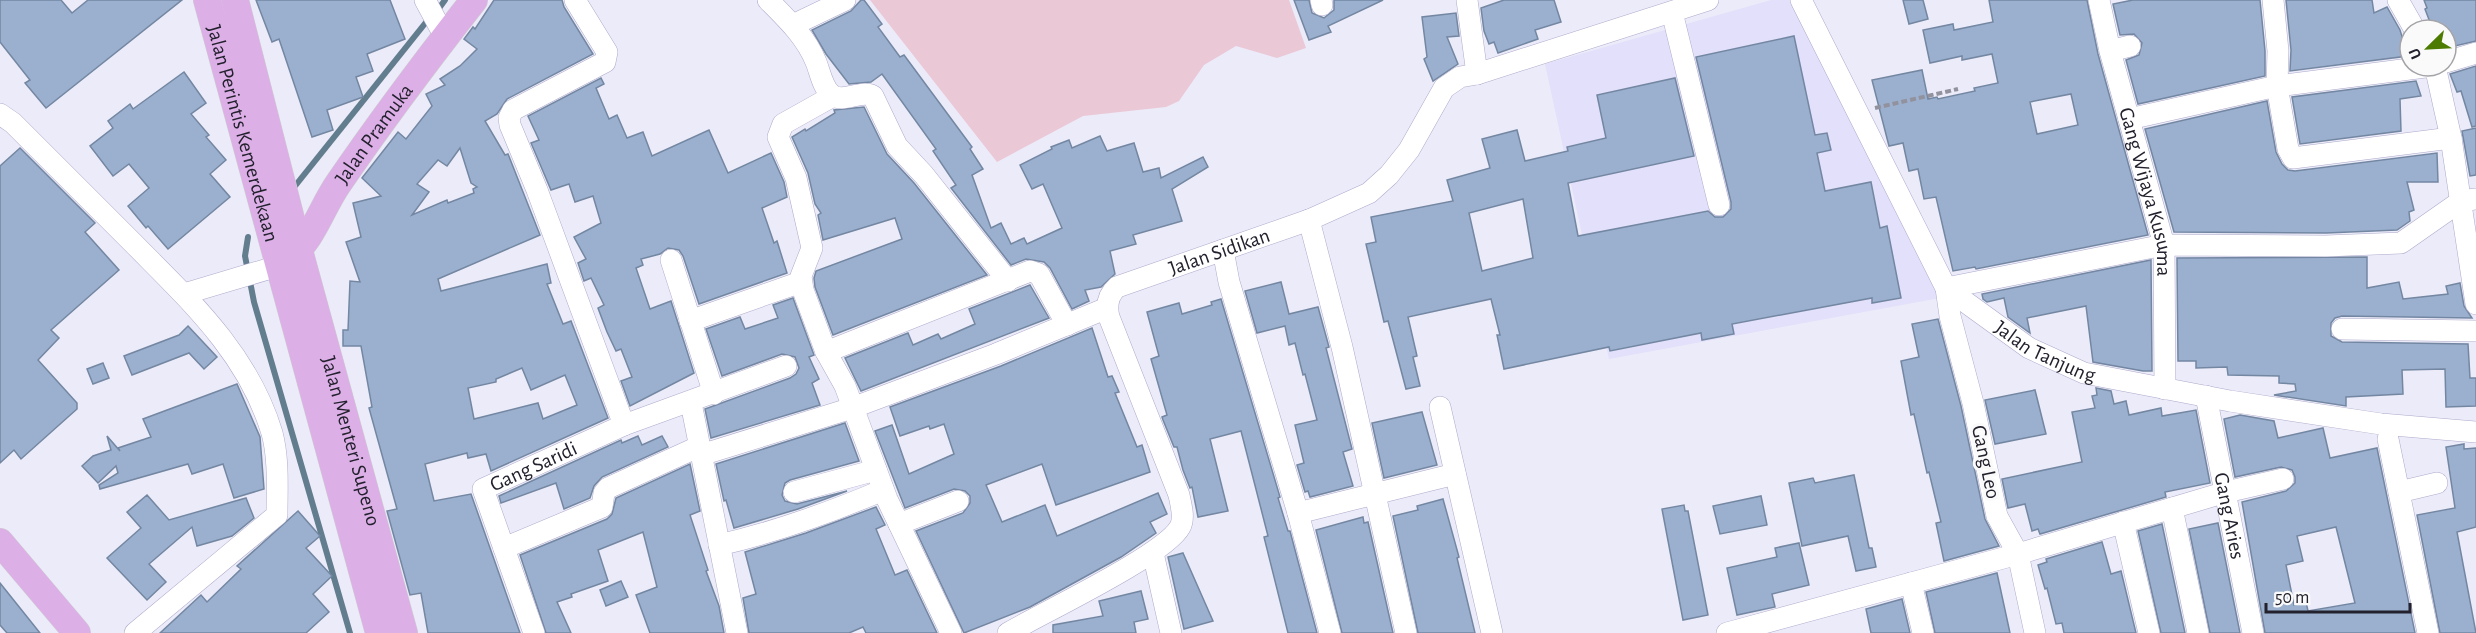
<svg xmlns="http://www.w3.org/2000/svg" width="2476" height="633" font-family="'Alegreya Sans',sans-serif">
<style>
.built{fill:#e2e0fa}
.green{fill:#ebc8d6}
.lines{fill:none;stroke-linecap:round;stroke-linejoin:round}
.stream{stroke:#627d8d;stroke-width:6}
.building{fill:#9bb0ce;stroke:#7387a2;stroke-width:1.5;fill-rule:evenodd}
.minor-casing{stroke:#adaacb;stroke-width:22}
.major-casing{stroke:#ceced1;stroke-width:28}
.path{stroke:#92919e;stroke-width:4;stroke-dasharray:6 3;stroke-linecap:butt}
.minor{stroke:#fff;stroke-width:21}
.major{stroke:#ddafe7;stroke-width:27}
.labels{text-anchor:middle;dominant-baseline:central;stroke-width:6;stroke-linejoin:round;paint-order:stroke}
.street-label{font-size:21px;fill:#22212d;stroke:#fafafa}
</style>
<rect width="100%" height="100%" fill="#ecebf9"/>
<polygon class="built" points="1771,0 1791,0 1812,26 1951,296 1609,359 1545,64"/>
<polygon class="green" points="870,0 1289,0 1306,48 1277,58 1236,46 1204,65 1179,101 1166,107 1083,116 997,162"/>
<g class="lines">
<g class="stream">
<polyline points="437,11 445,0"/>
<polyline points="295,186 427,21"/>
<polyline points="248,237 245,256 254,302 350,633"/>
</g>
</g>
<g class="building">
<polygon points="0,0 61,0 72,13 88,0 182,0 46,108 25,83 30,80 0,42"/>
<polygon points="256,0 390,0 405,39 367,54 373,71 356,77 363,97 327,110 333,130 312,137 279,39 272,42"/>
<path d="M 494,0 L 562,0 L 564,7 L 593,54 L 507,99 L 497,114 L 485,121 L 505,155 L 508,154 L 540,235 L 438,279 L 441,291 L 547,264 L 551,283 L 547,284 L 563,324 L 571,321 L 608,418 L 491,471 L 486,454 L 468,458 L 467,453 L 425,464 L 434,501 L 471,494 L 520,633 L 428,633 L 421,593 L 410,595 L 387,511 L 397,509 L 369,408 L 372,407 L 361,346 L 343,346 L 343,330 L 348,330 L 350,281 L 360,282 L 346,242 L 361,237 L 353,203 L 381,196 L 362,178 L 398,132 L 406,139 L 432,106 L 426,94 L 445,85 L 440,79 L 460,66 L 477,49 L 464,39 L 473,27 L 475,29 ZM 460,148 L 471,183 L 477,187 L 473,189 L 474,193 L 448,203 L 447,200 L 412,215 L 429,192 L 417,184 L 438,160 L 447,166 ZM 522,368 L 531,390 L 565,375 L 577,405 L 543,419 L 538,403 L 474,419 L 468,388 L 496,382 L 496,379 Z"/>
<polygon points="861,0 864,0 882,24 878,27 900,57 904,55 972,147 970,149 983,169 972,175 991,228 1001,223 1011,244 1024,238 1027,244 1062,228 1043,184 1032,189 1020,165 1052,149 1051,147 1069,140 1072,148 1100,136 1107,151 1134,143 1143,172 1159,168 1161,178 1203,157 1208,167 1172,189 1182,221 1133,235 1136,244 1110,251 1115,274 1101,287 1085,290 1089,301 1072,309 1050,268 1044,262 1026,259 1011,265 951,188 956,185 933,151 936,149 882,74 871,82 849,84 826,54 812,30 851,11"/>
<polygon points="1294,0 1309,0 1312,13 1324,18 1334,10 1334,0 1383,0 1328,26 1331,32 1309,40"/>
<polygon points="1504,0 1554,0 1561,22 1535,30 1538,39 1498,53 1494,42 1489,44 1484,31 1481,8"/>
<polygon points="1903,0 1923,0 1928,19 1909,24"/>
<path d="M 1989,0 L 2087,0 L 2098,54 L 2148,235 L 1976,269 L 1975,267 L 1953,271 L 1936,197 L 1924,199 L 1918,169 L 1909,171 L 1903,143 L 1889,146 L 1872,80 L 1922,70 L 1928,99 L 1937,97 L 1938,99 L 1975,91 L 1974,88 L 1998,83 L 1992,54 L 1962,60 L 1962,56 L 1930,63 L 1923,30 L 1953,24 L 1954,30 L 1993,22 ZM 2071,94 L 2078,125 L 2037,134 L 2030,102 Z"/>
<polygon points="2133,0 2260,0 2265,51 2265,76 2138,104 2126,60 2139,55 2142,43 2134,34 2120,35 2113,4"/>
<polygon points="2286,0 2372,0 2374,13 2387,7 2400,30 2408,56 2290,71 2291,50"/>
<polygon points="2424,0 2476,0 2476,41 2455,46 2446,30 2433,30 2425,9 2427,8"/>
<polygon points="1456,13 1459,36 1447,37 1458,64 1433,81 1424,59 1427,57 1422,17"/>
<path d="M 1794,36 L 1815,135 L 1827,133 L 1831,150 L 1817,153 L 1825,191 L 1871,182 L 1880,228 L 1887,226 L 1901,298 L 1872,303 L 1872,298 L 1732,324 L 1734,334 L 1702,340 L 1701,333 L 1610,351 L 1609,347 L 1504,369 L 1497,335 L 1500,335 L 1491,299 L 1408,317 L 1417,356 L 1413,357 L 1420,386 L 1406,389 L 1388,321 L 1384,322 L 1366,244 L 1376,242 L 1371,217 L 1453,201 L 1447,180 L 1490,168 L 1482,139 L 1517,130 L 1525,161 L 1568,151 L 1567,147 L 1606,138 L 1597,95 L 1675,78 L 1694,156 L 1568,183 L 1578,236 L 1708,211 L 1715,217 L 1723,217 L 1731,209 L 1731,202 L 1696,57 ZM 1523,199 L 1533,258 L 1482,271 L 1469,213 Z"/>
<polygon points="2476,66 2476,126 2472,127 2461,91 2457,92 2450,74"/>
<polygon points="184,72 206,103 191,114 209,135 206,137 226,160 210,174 230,197 168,249 148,226 146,228 128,206 149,188 129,164 113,176 90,146 113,128 108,121 130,104 133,109"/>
<polygon points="601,78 604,84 596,88 609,119 617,115 627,138 643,132 652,156 709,130 728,173 771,153 784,182 787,197 762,208 774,243 777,241 787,273 699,304 683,256 679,250 668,248 660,254 641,259 643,265 636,268 650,309 671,301 694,373 630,406 621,381 632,377 621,349 616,351 607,332 598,308 604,305 591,278 584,281 578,263 586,259 574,237 601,223 593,196 575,202 569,184 551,190 531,143 539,140 528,116"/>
<polygon points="2416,81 2421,96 2400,99 2401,131 2300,144 2292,97"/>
<polygon points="2267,101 2276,152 2282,164 2288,170 2295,171 2437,153 2438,182 2407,182 2414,210 2409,212 2410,221 2397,230 2326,233 2174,232 2145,129"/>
<polygon points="864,107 887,154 914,183 987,275 833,335 815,287 814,278 816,271 902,239 895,218 823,240 818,215 821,213 815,204 808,173 792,137 805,129 806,131 835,113 834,110"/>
<polygon points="2476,128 2476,175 2470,176 2462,131"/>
<polygon points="20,148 95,223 85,232 119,270 51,330 59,338 38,360 77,403 77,409 21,459 14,450 0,463 0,166"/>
<polygon points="2367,257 2367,288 2399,282 2403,299 2448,294 2446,286 2460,283 2464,306 2472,318 2342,316 2335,318 2331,323 2331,336 2342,342 2468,344 2470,378 2476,378 2476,406 2446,407 2445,369 2402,370 2403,394 2346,397 2346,406 2274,395 2296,391 2295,384 2279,383 2279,376 2228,375 2227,367 2196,368 2196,361 2178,361 2177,258"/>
<polygon points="2151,260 2152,371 2143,371 2093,362 2086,306 2027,318 2030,333 2008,317 2004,298 1987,302 1983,299 1982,294"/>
<polygon points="1281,282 1289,314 1318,307 1329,347 1326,348 1352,449 1343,452 1353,486 1310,497 1308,491 1305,492 1297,465 1304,463 1295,425 1317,420 1305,374 1303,375 1295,343 1289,345 1285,326 1257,333 1245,291"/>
<polygon points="1030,285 1049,318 861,391 845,358 908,333 913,345 938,334 941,339 975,324 969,309"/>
<polygon points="793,298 814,355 809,357 819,379 812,383 820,405 711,438 705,409 790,378 796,374 799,368 795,357 782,354 722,376 706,329 740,317 745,329 778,318 773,305"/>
<polygon points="1221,299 1280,497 1278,498 1288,531 1290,531 1317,633 1288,633 1264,537 1268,536 1241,431 1210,439 1228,511 1198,517 1192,487 1190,488 1183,470 1177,447 1174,447 1163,420 1162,417 1167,415 1151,359 1159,356 1147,312 1179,303 1182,314 1212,305 1211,302"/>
<polygon points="1938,319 1961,406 1985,519 1999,546 1944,561 1936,523 1941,522 1934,493 1929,472 1927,473 1914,414 1911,415 1901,361 1919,357 1912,324"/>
<polygon points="188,326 217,357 204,369 189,353 132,375 124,356 179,335"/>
<polygon points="1092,328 1108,377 1112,376 1119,392 1115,393 1137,447 1142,445 1150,472 1056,505 1042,464 986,485 1002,522 1045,505 1057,536 1158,493 1167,514 1150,522 1156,533 1121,557 1030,607 964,633 916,531 963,513 970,503 970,496 965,491 954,489 905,508 875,431 892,425 909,474 954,454 944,424 930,429 929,426 900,436 890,407 1001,366"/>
<polygon points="103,363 109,378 93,384 87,369"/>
<polygon points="237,384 260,437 264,489 234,498 223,464 192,474 188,464 100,489 99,485 118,473 116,466 98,483 82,466 93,456 111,450 107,436 120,451 118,448 151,437 143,419"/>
<polygon points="2096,388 2111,391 2114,404 2126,401 2129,415 2161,408 2162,416 2196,410 2210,483 2165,492 2166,497 2040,534 2038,529 2032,531 2025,504 2008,508 2002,479 2082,462 2072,412 2095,408 2092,396 2097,395"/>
<polygon points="2035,390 2046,434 1995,444 1985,400"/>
<polygon points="1422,412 1437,465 1384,478 1372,423"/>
<path d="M 2240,415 L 2274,421 L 2278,438 L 2323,428 L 2330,458 L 2377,448 L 2415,633 L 2265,633 L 2242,502 L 2286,491 L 2295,483 L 2295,477 L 2292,470 L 2281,467 L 2235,477 L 2224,419 ZM 2336,527 L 2355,603 L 2308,611 L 2306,602 L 2294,605 L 2286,565 L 2303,561 L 2297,536 Z"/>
<polygon points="845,423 859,461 790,480 785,483 782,495 785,501 797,504 847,491 798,509 734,528 726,500 724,501 716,464"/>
<polygon points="638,436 642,445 662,436 668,447 602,477 594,486 590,498 564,509 556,483 501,503 499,496 621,440 622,443"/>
<polygon points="2464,444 2464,449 2476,448 2476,527 2457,532 2476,633 2440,633 2417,515 2455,508 2446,447"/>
<polygon points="690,464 700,511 690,515 708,570 706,571 719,606 724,633 650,633 636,595 657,587 643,532 598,550 608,581 571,594 572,597 557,602 571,633 546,633 520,555 607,519 612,514 616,498"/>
<polygon points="1854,475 1869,548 1872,548 1876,567 1856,571 1848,536 1802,546 1789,483 1813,478 1815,483"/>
<polygon points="147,495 169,520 246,498 254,518 232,536 197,546 192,527 149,564 166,582 147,600 107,558 141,528 127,512"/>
<polygon points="1761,496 1767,525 1720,534 1713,506"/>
<polygon points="1443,499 1459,557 1457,558 1475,633 1418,633 1393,516 1418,510 1417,506"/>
<polygon points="1684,505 1685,511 1688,511 1708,615 1683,620 1662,509"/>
<polygon points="876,507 885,525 876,529 895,575 907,570 937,633 866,633 863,627 849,633 749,633 743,598 756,594 745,552 806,533"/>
<polygon points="298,511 320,536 306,548 332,576 313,594 329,612 306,633 160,633 201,595 207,602 241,569 237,566"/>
<polygon points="1363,517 1364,523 1368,522 1393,633 1342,633 1316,530"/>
<polygon points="2218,523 2240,633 2210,633 2189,529"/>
<polygon points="2162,524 2185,633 2161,633 2138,531"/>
<polygon points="2102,542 2111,574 2121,571 2136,633 2064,633 2062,623 2056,624 2047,588 2045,589 2038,565 2047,562 2046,559"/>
<polygon points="1799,543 1809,585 1772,594 1775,607 1737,615 1727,568 1777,557 1775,548"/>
<polygon points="1183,553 1213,621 1184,629 1168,557"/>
<polygon points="1997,573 2010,633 1935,633 1926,592"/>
<polygon points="621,581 628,597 606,606 600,590"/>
<polygon points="0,583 40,633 7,633 0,625"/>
<polygon points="1141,591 1148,619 1134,622 1136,633 1053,633 1053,625 1103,616 1099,601"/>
<polygon points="1902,599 1910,633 1871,633 1866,609"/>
</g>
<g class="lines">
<g class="minor-casing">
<g id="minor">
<polyline points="425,0 445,37"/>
<polyline points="575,0 607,52 605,62 513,110 509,118 510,125 537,190 624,425 786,366"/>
<path d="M 768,0 C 787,19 806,37 816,62 C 820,72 823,89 832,95 C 844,104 860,89 873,96 L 897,146 L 924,175 L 1008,281"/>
<polyline points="1321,0 1322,5"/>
<polyline points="1467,0 1477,74"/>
<path id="s1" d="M 1801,0 L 1946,288 L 2029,348 L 2084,373 L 2230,401 L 2381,424 L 2476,432"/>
<path id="s2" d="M 2099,0 L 2110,51 L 2164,245 L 2165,389"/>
<polyline points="2273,0 2278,51 2277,86 2288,149 2293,158 2451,138"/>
<polyline points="2398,0 2415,30"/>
<polyline points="1672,12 1719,205"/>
<polyline points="793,25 845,0"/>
<polyline points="2110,51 2130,46"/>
<polyline points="2446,62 2476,53"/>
<polyline points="2435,66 2451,138 2476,304"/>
<polyline points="833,96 783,124 778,137 796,178 812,248 801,276 803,290 826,352 845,386 887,499 951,633"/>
<path d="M 0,114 L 13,123 C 53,163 93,203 133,243 C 189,300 248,353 272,433 C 279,459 277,488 277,515 L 135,633"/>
<polyline points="2129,119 2277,86 2433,66"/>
<polyline points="1309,220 1342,347 1406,633"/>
<polyline points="1223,250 1229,282 1298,513 1330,633"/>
<polyline points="671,260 714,394"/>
<polyline points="184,294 278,266"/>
<polyline points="690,321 801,282"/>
<polyline points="2342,329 2476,331"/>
<polyline points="826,352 1030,271 1039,274 1067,325"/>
<path id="s3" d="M 2206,396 L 2253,633"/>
<polyline points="691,403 737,633"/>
<polyline points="1440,407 1492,633"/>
<polyline points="2388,439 2428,633"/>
<polyline points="701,455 852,408 996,354 1107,308"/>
<polyline points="794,492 876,470"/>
<polyline points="2399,492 2437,483"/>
<polyline points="2172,508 2198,633"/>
<polyline points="1298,513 1455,474"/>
<polyline points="2123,522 2149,633"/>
<polyline points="899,524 958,501"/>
<path d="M 719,545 C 776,532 829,513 883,490"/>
<polyline points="504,548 602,507 604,493 608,488 700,446"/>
<polyline points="1153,553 1171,633"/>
<polyline points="1911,583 1923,633"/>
<path id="s4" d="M 534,633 L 483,489 L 624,425"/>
<path id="s5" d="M 1008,633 C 1042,613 1165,555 1180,527 C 1185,518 1181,505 1179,495 L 1109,317 C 1106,305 1108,295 1117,287 L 1309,220 L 1369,193 L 1389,175 L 1409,150 L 1444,88 L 1460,77 L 1477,74 L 1708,0"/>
<polyline points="1727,633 2018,554 2226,492 2283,479"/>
<polyline points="2035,633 2018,554 1997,516 1973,403 1950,316 1946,288 2164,245 2326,246 2401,243 2461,201 2476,199"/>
</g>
</g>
<g class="major-casing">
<g id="major">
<path id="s6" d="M 207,0 L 379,633"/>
<path id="s7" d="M 235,0 L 299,250 L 404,633"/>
<path id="s8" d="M 291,256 C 313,239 322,207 338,184 C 381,121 427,60 474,0"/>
<polyline points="0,542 77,633"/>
</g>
</g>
<polyline class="path" points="1875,108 1958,89"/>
<use href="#minor" class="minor"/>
<use href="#major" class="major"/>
</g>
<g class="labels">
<g class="street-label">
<text stroke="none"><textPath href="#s6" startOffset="138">Jalan Perintis Kemerdekaan</textPath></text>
<text stroke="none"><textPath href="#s8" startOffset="148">Jalan Pramuka</textPath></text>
<text stroke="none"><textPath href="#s2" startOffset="198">Gang Wijaya Kusuma</textPath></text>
<text stroke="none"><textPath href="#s5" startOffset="568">Jalan Sidikan</textPath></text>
<text stroke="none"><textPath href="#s1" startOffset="441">Jalan Tanjung</textPath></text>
<text stroke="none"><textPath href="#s7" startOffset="456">Jalan Menteri Supeno</textPath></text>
<text transform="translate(1986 462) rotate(78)">Gang Leo</text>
<text stroke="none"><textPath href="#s4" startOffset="208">Gang Saridi</textPath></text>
<text stroke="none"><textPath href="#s3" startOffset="122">Gang Aries</textPath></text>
</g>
</g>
<g transform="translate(2428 48) rotate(246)"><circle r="28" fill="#fafafa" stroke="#a4a3a8" stroke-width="1.5"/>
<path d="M0-4.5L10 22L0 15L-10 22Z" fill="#4c7b00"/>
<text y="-9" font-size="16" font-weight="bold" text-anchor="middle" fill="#22212d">U</text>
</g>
<path d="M2266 603v9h144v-9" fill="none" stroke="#22212d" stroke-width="3"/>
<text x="2275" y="603" font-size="18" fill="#22212d" stroke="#fafafa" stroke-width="4.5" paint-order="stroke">50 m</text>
</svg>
